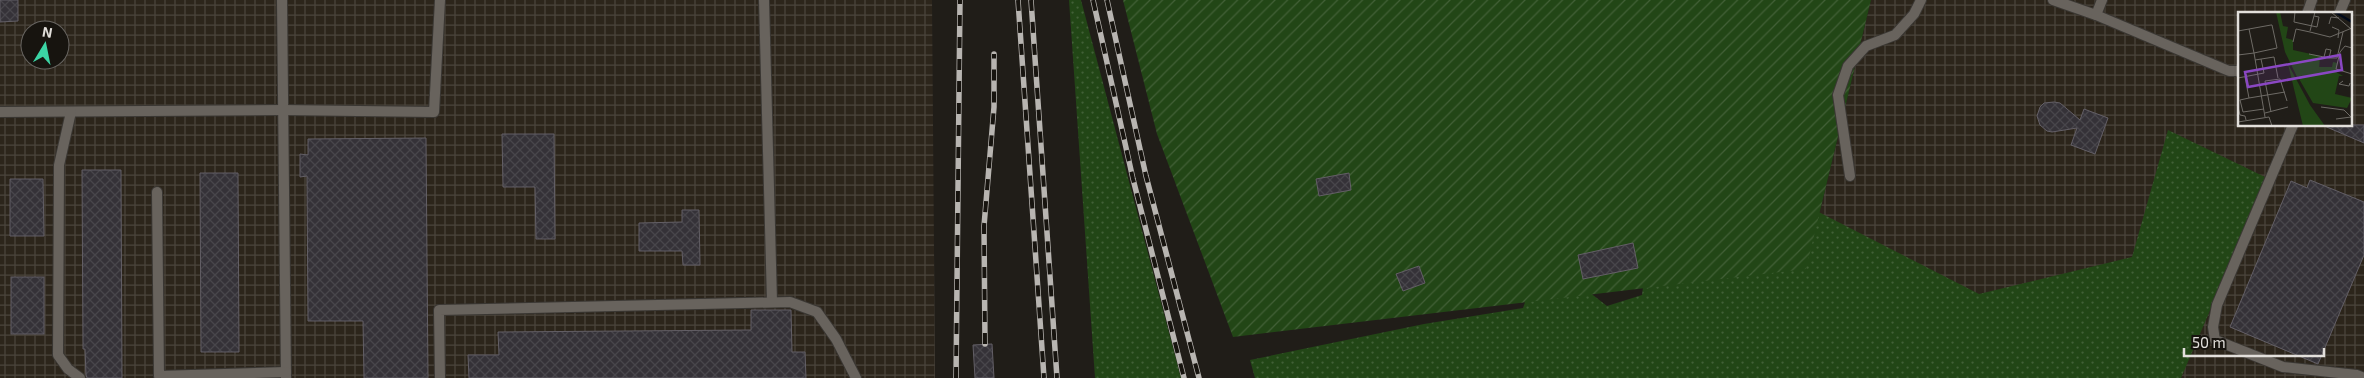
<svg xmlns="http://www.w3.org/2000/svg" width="2364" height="378" font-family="'Exo 2',sans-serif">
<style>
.industrial{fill:url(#industrial-grid);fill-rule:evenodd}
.grass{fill:url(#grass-dots)}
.garden{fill:url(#garden-furrows)}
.building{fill:url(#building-cross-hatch);stroke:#635f66}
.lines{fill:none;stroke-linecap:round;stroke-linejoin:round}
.lane-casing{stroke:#3a3733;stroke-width:12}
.lane{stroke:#68635d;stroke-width:10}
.rail-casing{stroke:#b8b5b1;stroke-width:5.5}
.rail{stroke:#17140f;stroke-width:4;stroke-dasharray:11;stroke-linecap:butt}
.inset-river{fill:none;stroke:#000919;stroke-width:2.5}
.inset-road{fill:none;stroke:#6e6b66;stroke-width:1}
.view{fill:#8a47c3;fill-opacity:0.15;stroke:#8a47c3;stroke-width:2.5}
.inset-edge{fill:none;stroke:#e2dfdb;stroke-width:2.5}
</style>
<defs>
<pattern id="industrial-grid" width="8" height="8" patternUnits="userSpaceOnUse" patternTransform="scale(1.25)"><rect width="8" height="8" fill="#2c251b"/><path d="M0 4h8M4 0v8" fill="none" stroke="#4a443c"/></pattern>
<pattern id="grass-dots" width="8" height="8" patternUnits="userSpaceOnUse" patternTransform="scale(1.25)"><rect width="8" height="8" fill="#224616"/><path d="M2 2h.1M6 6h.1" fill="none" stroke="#426037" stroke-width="1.8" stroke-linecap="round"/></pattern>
<pattern id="garden-furrows" width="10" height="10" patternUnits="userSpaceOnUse" patternTransform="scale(1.25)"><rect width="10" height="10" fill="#224616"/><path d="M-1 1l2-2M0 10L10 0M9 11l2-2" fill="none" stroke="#426037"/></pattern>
<pattern id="building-cross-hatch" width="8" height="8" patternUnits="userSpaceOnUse" patternTransform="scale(1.25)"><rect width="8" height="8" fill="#353238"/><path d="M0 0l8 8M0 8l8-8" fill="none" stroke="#48464b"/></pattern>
</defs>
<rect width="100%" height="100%" fill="#201d18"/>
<g class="industrial">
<path d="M 0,0 L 932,0 L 935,378 L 0,378 ZM 30,30 L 60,30 L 60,60 L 30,60 Z"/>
<path d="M 1871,0 L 2364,0 L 2364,378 L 2068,378 L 1806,269 ZM 2239,14 L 2350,14 L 2350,125 L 2239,125 Z"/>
</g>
<g class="grass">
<polygon points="1069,0 1081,0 1181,378 1095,378"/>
<polygon points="2168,130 2267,178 2181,378 1255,378 1250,360 1424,324 1523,308 1531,285 1584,288 1607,306 1642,295 1645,272 1801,203 1979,294 2132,257"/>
</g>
<polygon class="garden" points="1123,0 1871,0 1806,269 1233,337 1157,134"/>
<g class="building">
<polygon points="0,0 18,0 18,21 0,22"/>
<polygon points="2054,102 2060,103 2080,120 2084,109 2108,118 2095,154 2071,145 2077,128 2052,132 2047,131 2040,125 2037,116 2040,107 2044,103"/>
<polygon points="2322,125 2364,125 2364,143"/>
<polygon points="502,134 554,134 555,239 536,239 535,187 503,187"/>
<polygon points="426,138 428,378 364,378 363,321 308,321 307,176 300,177 300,154 308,155 308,139"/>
<polygon points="82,170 121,170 122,378 87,378 86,375 85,349 83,349"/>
<polygon points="200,173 238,173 239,352 201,352"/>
<polygon points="1349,173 1351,190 1319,196 1316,179"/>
<polygon points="10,179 43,179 44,236 10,236"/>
<polygon points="2310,180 2364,202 2364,255 2318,364 2230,327 2291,181 2307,188"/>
<polygon points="682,210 699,210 700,265 683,265 682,251 639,251 639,223 682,222"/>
<polygon points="1633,243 1638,268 1583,279 1578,255"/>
<polygon points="1419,266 1425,283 1403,291 1396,274"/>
<rect x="11" y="277" width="33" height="57"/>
<polygon points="751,310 791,310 792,352 805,352 806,378 469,378 468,355 499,355 498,332 751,330"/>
<polygon points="992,344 994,378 975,378 973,345"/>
</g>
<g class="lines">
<g class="lane-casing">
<g id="lane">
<polyline points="282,0 286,378"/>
<polyline points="764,0 772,302"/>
<polyline points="2053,0 2096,15"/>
<polyline points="2102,0 2096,15 2229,71 2239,71"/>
<polyline points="2307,14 2312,0"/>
<polyline points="2339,14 2345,0"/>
<polyline points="0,112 282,110 434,112 440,0"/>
<polyline points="71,112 59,165 58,355 68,369 80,378"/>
<polyline points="2293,125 2217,305 2213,327 2215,340 2283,367 2357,375 2364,378"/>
<polyline points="1850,176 1838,95 1848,66 1866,46 1895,35 1914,14 1921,0"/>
<polyline points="157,192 159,376 286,372"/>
<polyline points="440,378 439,310 790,302 817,312 836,339 856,378"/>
</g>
</g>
<use href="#lane" class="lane"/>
<g class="rail-casing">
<g id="rail">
<polyline points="1018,0 1044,378"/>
<polyline points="1031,0 1057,378"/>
<polyline points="1093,0 1133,179 1184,378"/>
<polyline points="1107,0 1146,176 1199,378"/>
<polyline points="985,344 984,226 994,107 994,54"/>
<polyline points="956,378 960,0"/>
</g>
</g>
<use href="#rail" class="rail"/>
</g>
<g transform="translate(2238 12)">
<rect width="114" height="114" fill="#201d18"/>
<path d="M 95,50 L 99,51 L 98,60 L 105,64 L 101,64 L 97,82 L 114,86 L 109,96 L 75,91 L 60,65 L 81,55 L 94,55 ZM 50,52 L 72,93 L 87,114 L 65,114 Z" fill="#224616"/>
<path d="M 38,0 L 42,0 L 45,14 L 50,15 L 48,26 L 55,28 L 55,38 L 82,44 L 81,58 L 59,65 L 47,40 Z" fill="#224616"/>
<path class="inset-river" d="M 97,0 L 114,10"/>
<path class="inset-road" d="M 57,0 L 56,10 L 79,15 L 81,5 L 76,4M 93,0 L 113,17M 91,12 L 93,5 L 101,6M 94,15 L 101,18 L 100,26M 0,19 L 33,13 L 34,13 L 39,36 L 16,41 L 11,17M 72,19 L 77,0M 72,20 L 92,25 L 114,16M 55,30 L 58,17 L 72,20M 114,36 L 107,34 L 102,40 L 98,57 L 114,62M 71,42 L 91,46M 0,43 L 16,41 L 27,105M 86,45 L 88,37 L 93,38 L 91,46 L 99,46 L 105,20M 17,48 L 36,45 L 40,66M 7,65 L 11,86 L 47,80M 0,66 L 26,61 L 23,47M 105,69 L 101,72 L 111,74 L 112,71M 11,86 L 2,88 L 5,100 L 26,97M 0,95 L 2,103 L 7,104 L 8,108M 83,95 L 106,98 L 113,105M 33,100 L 27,69 L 42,67 L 49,89M 27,101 L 50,95M 98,107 L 113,105M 0,110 L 31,105 L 34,114"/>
<path class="view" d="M 102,43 L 104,58 L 10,75 L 7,60 Z"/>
<rect width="114" height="114" class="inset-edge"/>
</g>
<g transform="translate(45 45) rotate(10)"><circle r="24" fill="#17140f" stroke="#686561"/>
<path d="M0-4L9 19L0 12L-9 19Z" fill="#3bd4a4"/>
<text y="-8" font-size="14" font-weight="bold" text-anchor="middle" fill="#e2dfdb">N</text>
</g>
<path d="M2184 348v8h140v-8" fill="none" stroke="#e2dfdb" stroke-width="2.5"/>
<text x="2192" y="348" font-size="15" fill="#e2dfdb" stroke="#17140f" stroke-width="4" paint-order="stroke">50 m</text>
</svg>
